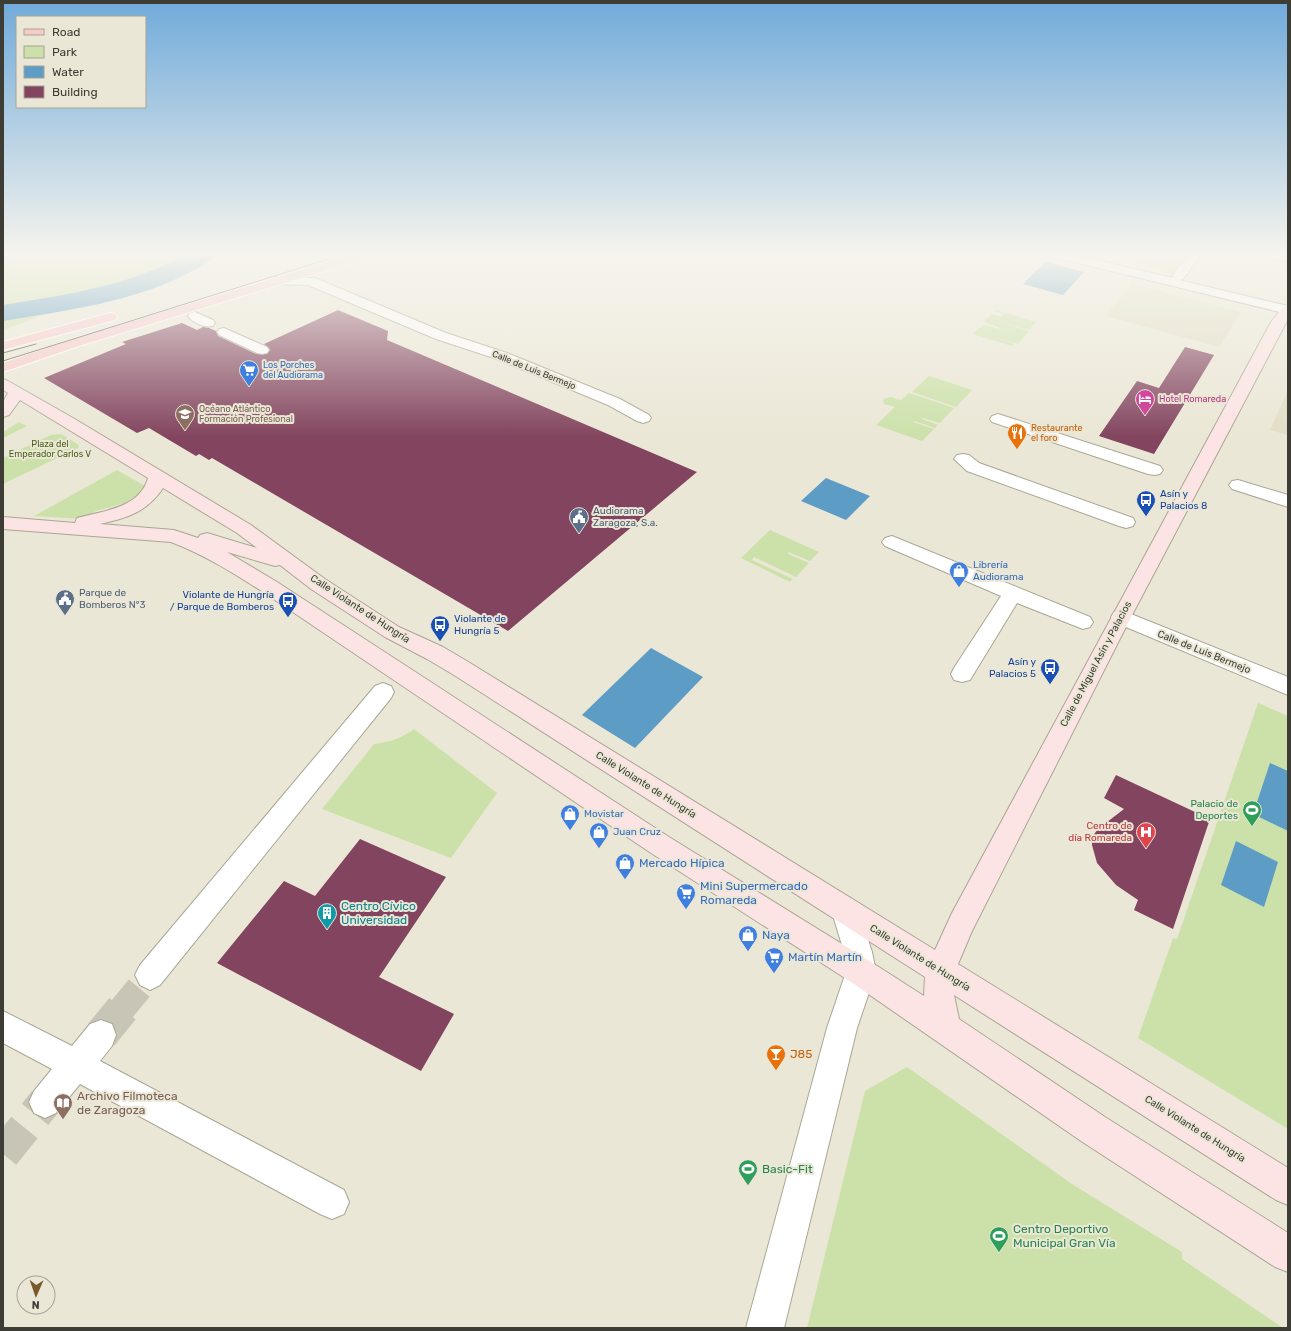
<svg xmlns="http://www.w3.org/2000/svg" width="1291" height="1331" font-family="Rubik,sans-serif">
<style>
.built{fill:#e2ddc4}
.green{fill:#cbe1a9}
.water{fill:#5c9cc5}
.lines{fill:none;stroke-linecap:round;stroke-linejoin:round}
.river{fill:#5c9cc5;fill-rule:evenodd}
.building{fill:#82445e}
.street-tunnel-far1{stroke:#c8c5b6;stroke-width:27;stroke-dasharray:27 14;stroke-linecap:butt}
.street-tunnel{stroke:#c8c5b6;stroke-width:34;stroke-dasharray:34 17;stroke-linecap:butt}
.street-casing{stroke:#a9a695;stroke-width:2}
.secondary-casing{stroke:#a9a695;stroke-width:2}
.primary-casing{stroke:#fff;stroke-width:2}
.street{fill:#fff;fill-rule:evenodd}
.secondary{fill:#fce4e4;fill-rule:evenodd}
.primary{fill:#f9cac9;fill-rule:evenodd}
.tram{stroke:#57554d;stroke-width:1}
.labels{text-anchor:middle;dominant-baseline:central;stroke-width:4;stroke-linejoin:round;paint-order:stroke}
.far-shop-label{font-size:9px;fill:#366cbe;stroke:#ebe7d6;text-anchor:start}
.far-street-label{font-size:9px;fill:#3d3c35;stroke:#ebe7d6}
.far-hotel-label{font-size:9px;fill:#b23c85;stroke:#ebe7d6;text-anchor:start}
.far-education-label{font-size:9px;fill:#785e54;stroke:#ebe7d6;text-anchor:start}
.far-food-label{font-size:9px;fill:#c56008;stroke:#ebe7d6;text-anchor:start}
.far-park-label{font-size:9px;fill:#4b601c;stroke:#ebe7d6}
.transit-label{font-size:10px;fill:#164399;stroke:#ebe7d6;text-anchor:start}
.service-label{font-size:10px;fill:#4e5e75;stroke:#ebe7d6;text-anchor:start}
.shop-label{font-size:10px;fill:#366cbe;stroke:#ebe7d6;text-anchor:start}
.street-label{font-size:10px;fill:#3d3c35;stroke:#ebe7d6}
.leisure-label{font-size:10px;fill:#27864d;stroke:#ebe7d6;text-anchor:end}
.health-label{font-size:10px;fill:#be3a42;stroke:#ebe7d6;text-anchor:end}
.near-shop-label{font-size:12px;fill:#366cbe;stroke:#ebe7d6;text-anchor:start}
.near-culture-label{font-size:12px;fill:#0d838f;stroke:#ebe7d6;text-anchor:start}
.near-food-label{font-size:12px;fill:#c56008;stroke:#ebe7d6;text-anchor:start}
.near-education-label{font-size:12px;fill:#785e54;stroke:#ebe7d6;text-anchor:start}
.near-leisure-label{font-size:12px;fill:#27864d;stroke:#ebe7d6;text-anchor:start}
</style>
<rect width="100%" height="100%" fill="#ebe7d6"/>
<g class="built">
<polygon points="1132,284 1241,312 1219,347 1106,316"/>
<polygon points="1288,390 1288,435 1270,430"/>
</g>
<g class="green">
<polygon points="3,252 205,252 186,263 207,252 224,252 198,266 170,272 140,285 88,298 3,330"/>
<polygon points="1131,252 1194,252 1178,276 1143,265 1132,259 1132,255 1136,254"/>
<polygon points="995,310 1036,322 1029,330 995,321 1029,331 1018,344 997,338 1015,344 1012,346 973,334 983,325 999,329 1001,328 984,322 992,314 1001,317 1004,314 994,311"/>
<polygon points="929,376 972,390 956,407 912,392"/>
<polygon points="909,393 954,408 940,423 923,418 922,419 938,425 935,428 914,421 913,422 934,429 922,441 876,425 895,407 884,404 883,399 891,397 901,400"/>
<polygon points="19,422 27,426 3,438 3,432"/>
<polygon points="61,434 79,445 78,448 3,484 3,458 51,435"/>
<polygon points="117,470 145,486 144,491 125,503 96,511 82,519 34,516"/>
<polygon points="770,530 819,552 810,561 789,552 788,554 809,563 796,577 754,557 752,560 793,579 790,582 741,558"/>
<polygon points="1258,703 1288,716 1288,1129 1138,1038 1173,938 1177,939"/>
<path d="M 414,729 L 497,793 L 451,858 L 322,809 L 374,744 C 389,742 402,738 414,729 Z"/>
<polygon points="907,1067 1072,1184 1182,1252 1182,1259 1283,1328 807,1328 865,1091"/>
</g>
<g class="water">
<polygon points="1045,262 1084,272 1063,295 1023,284"/>
<polygon points="826,478 870,496 846,520 801,501"/>
<polygon points="651,648 703,677 635,748 582,715"/>
<polygon points="1270,763 1288,771 1288,831 1253,814"/>
<polygon points="1236,841 1278,862 1264,907 1221,885"/>
</g>
<g class="lines">
<path class="river" d="M 191,252 L 219,252 C 213,260 203,265 194,270 C 136,302 68,310 3,321 L 3,305 C 70,294 130,286 191,252 Z"/>
</g>
<g class="building">
<polygon points="338,310 388,331 387,340 697,472 508,631 212,458 209,460 199,454 196,456 149,428 137,433 44,378 126,344 122,342 182,323 197,330 203,327 209,328 216,331 218,336 256,354 267,354 270,349 264,344"/>
<polygon points="1185,347 1214,355 1154,454 1099,436 1137,381 1159,388"/>
<polygon points="1116,775 1210,819 1173,929 1134,910 1138,900 1116,885 1097,863 1092,845 1092,837 1098,829 1124,809 1104,798"/>
<polygon points="360,839 446,877 379,977 454,1014 421,1071 217,963 284,881 315,896"/>
</g>
<g class="lines">
<polyline class="street-tunnel-far1" points="122,1009 150,975"/>
<g class="street-tunnel">
<polyline points="101,1035 123,1008"/>
<polyline points="3,1154 45,1102"/>
</g>
<g class="street-casing">
<g id="street">
<polygon points="3,252 14,252 12,255 3,256"/>
<polygon points="1043,252 1062,252 1173,278 1172,276 1191,252 1203,252 1183,279 1179,280 1288,306 1288,314 1045,255"/>
<polygon points="1255,252 1276,252 1288,254 1288,262 1257,255"/>
<polygon points="273,277 315,278 446,333 507,353 620,399 649,415 651,418 649,421 643,423 637,421 608,405 497,359 436,339 308,285 268,284 267,281 268,278"/>
<path d="M 195,312 L 213,320 L 215,323 L 213,326 C 205,328 193,323 188,316 L 190,313 Z"/>
<polygon points="224,328 267,347 269,350 267,353 262,354 257,353 219,335 217,332 219,329"/>
<polygon points="998,414 1160,466 1163,470 1160,474 1154,475 1148,474 992,422 990,419 992,416"/>
<polygon points="963,454 969,455 979,463 1133,518 1135,522 1133,526 1126,528 1119,526 967,471 954,459 957,455"/>
<polygon points="1238,480 1288,495 1288,507 1232,489 1229,485 1232,481"/>
<polygon points="892,536 1090,617 1093,622 1090,627 1083,629 1017,603 970,680 962,682 954,680 951,674 954,668 1001,596 885,546 882,542 885,538"/>
<polygon points="1121,610 1288,677 1288,695 1114,622 1111,617 1114,612"/>
<polygon points="383,683 391,686 394,692 391,698 160,985 150,990 140,985 135,975 140,965 375,686"/>
<polygon points="846,899 856,903 872,952 876,972 857,1028 784,1328 746,1328 827,1028 846,972 844,952 832,912 836,903"/>
<polygon points="3,1011 72,1046 90,1024 101,1020 112,1024 116,1035 112,1046 100,1061 344,1190 349,1202 344,1214 332,1219 320,1214 80,1084 56,1113 45,1118 34,1113 29,1102 34,1091 52,1069 3,1043"/>
</g>
</g>
<g class="secondary-casing">
<path id="secondary" d="M 1288,306 L 1288,319 L 1131,617 L 972,931 L 958,964 L 1288,1168 L 1288,1205 L 1276,1200 L 954,995 L 959,1019 L 1105,1117 L 1288,1233 L 1288,1272 L 1275,1267 L 1081,1141 L 851,982 L 651,853 L 263,592 C 233,573 205,555 171,542 L 3,529 L 3,517 L 75,523 L 77,518 C 103,511 140,508 148,478 L 20,400 L 9,415 L 3,417 L 3,402 L 8,393 L 3,390 L 3,379 L 8,381 L 73,418 L 251,525 L 325,579 L 399,627 L 443,647 L 470,663 L 935,950 L 952,913 L 1271,322 L 1283,307 ZM 163,488 L 237,533 L 257,548 L 207,533 L 200,535 L 198,538 L 174,530 L 100,524 C 127,518 147,512 163,488 ZM 227,552 L 275,566 L 280,565 L 311,589 L 385,637 L 427,659 L 454,675 L 925,977 L 924,996 L 871,962 L 669,837 L 277,582 Z"/>
</g>
<g class="primary-casing">
<g id="primary">
<polygon points="361,252 378,252 376,255 79,346 3,372 3,363 69,340"/>
<polygon points="110,313 115,314 117,317 115,320 3,350 3,342"/>
</g>
</g>
<use href="#street" class="street"/>
<use href="#secondary" class="secondary"/>
<use href="#primary" class="primary"/>
<g class="tram">
<polyline points="3,353 36,344"/>
<polyline points="3,361 351,252"/>
</g>
</g>
<linearGradient id="sky" x2="0" y2="1"><stop stop-color="#70aada"/><stop offset="0.58" stop-color="#f6f4ed"/><stop offset="1" stop-color="#f6f4ed" stop-opacity="0"/></linearGradient>
<rect width="1291" height="438" fill="url(#sky)"/>
<defs>
<g id="supermarket-pin" transform="scale(1)"><path d="M0 17L-7.5 6A9.5 9.5 0 1 1 7.5 6Z" fill="#3f7fe0" stroke="#ebe7d6"/><path d="M-6-5.5h2.5l.6 2H6L4.5 2H-2.5L-4.4-4H-6ZM-1.5 3.2a1.3 1.3 0 1 0 .1 0ZM3 3.2a1.3 1.3 0 1 0 .1 0Z" fill="#fff"/></g>
<g id="hotel-pin" transform="scale(1)"><path d="M0 17L-7.5 6A9.5 9.5 0 1 1 7.5 6Z" fill="#d1479c" stroke="#ebe7d6"/><path d="M-6-4.5h1.5V1H6V5H4.5V3h-9V5H-6ZM-4 0a1.8 1.8 0 1 1 3.6 0ZM.5 0V-2.5h3Q6-2.5 6 0Z" fill="#fff"/></g>
<g id="school-pin" transform="scale(1)"><path d="M0 17L-7.5 6A9.5 9.5 0 1 1 7.5 6Z" fill="#8d6e63" stroke="#ebe7d6"/><path d="M0-5L7-2L0 1L-7-2ZM-4 1L0 2.5L4 1V4Q0 6-4 4Z" fill="#fff"/></g>
<g id="restaurant-pin" transform="scale(1)"><path d="M0 17L-7.5 6A9.5 9.5 0 1 1 7.5 6Z" fill="#e8710a" stroke="#ebe7d6"/><path d="M-5-6h1v4h1v-4h1v4h1v-4h1v5L-1.5 .5V6h-2V.5L-5-1ZM5-6V6H3V1.5H1.5Q1.5-4 5-6Z" fill="#fff"/></g>
<g id="bus-pin" transform="scale(1)"><path d="M0 17L-7.5 6A9.5 9.5 0 1 1 7.5 6Z" fill="#1a4fb4" stroke="#ebe7d6"/><path d="M-5-6H5V4H4V6H2V4H-2V6H-4V4H-5ZM-3.5-4V0h7V-4ZM-3.5 1.2v1.5H-2V1.2ZM2 1.2v1.5H3.5V1.2Z" fill="#fff"/></g>
<g id="civic-pin" transform="scale(1)"><path d="M0 17L-7.5 6A9.5 9.5 0 1 1 7.5 6Z" fill="#5c6f8a" stroke="#ebe7d6"/><path d="M-.6-6.5H3V-4.5H.6V-3L4-1V1h2V6H-6V1h2V-1L-.6-3ZM-1.2 2.5V6h2.4V2.5Z" fill="#fff"/></g>
<g id="shop-pin" transform="scale(1)"><path d="M0 17L-7.5 6A9.5 9.5 0 1 1 7.5 6Z" fill="#3f7fe0" stroke="#ebe7d6"/><path d="M-5-2.5h2.3a2.7 3.5 0 0 1 5.4 0H5L5.5 6h-11ZM-1.5-2.5h3a1.5 2.3 0 0 0-3 0Z" fill="#fff"/></g>
<g id="stadium-pin" transform="scale(1)"><path d="M0 17L-7.5 6A9.5 9.5 0 1 1 7.5 6Z" fill="#2e9e5b" stroke="#ebe7d6"/><path d="M0-5a6.5 5 0 1 0 0 10a6.5 5 0 1 0 0-10ZM-3.5-1.8h7v3.6h-7Z" fill="#fff"/></g>
<g id="hospital-pin" transform="scale(1)"><path d="M0 17L-7.5 6A9.5 9.5 0 1 1 7.5 6Z" fill="#e0444e" stroke="#ebe7d6"/><path d="M-5-5h3v3.5h4V-5h3V5h-3V1.5h-4V5h-3Z" fill="#fff"/></g>
<g id="building-pin" transform="scale(1)"><path d="M0 17L-7.5 6A9.5 9.5 0 1 1 7.5 6Z" fill="#0f9aa8" stroke="#ebe7d6"/><path d="M-4-6H4V6H1V3H-1V6H-4ZM-2.5-4.3h1.7v1.8h-1.7ZM.8-4.3h1.7v1.8H.8ZM-2.5-1h1.7V.8h-1.7ZM.8-1h1.7V.8H.8Z" fill="#fff"/></g>
<g id="bar-pin" transform="scale(1)"><path d="M0 17L-7.5 6A9.5 9.5 0 1 1 7.5 6Z" fill="#e8710a" stroke="#ebe7d6"/><path d="M-6-5H6L.8 .8V4.5H3.5V6h-7V4.5H-.8V.8Z" fill="#fff"/></g>
<g id="library-pin" transform="scale(1)"><path d="M0 17L-7.5 6A9.5 9.5 0 1 1 7.5 6Z" fill="#8d6e63" stroke="#ebe7d6"/><path d="M-6-4Q-3-5.5-.7-3.5V5Q-3 3-6 4ZM6-4Q3-5.5 .7-3.5V5Q3 3 6 4Z" fill="#fff"/></g>
</defs>
<g fill-rule="evenodd">
<use href="#supermarket-pin" x="249" y="370"/>
<use href="#hotel-pin" x="1145" y="399"/>
<use href="#school-pin" x="185" y="414"/>
<use href="#restaurant-pin" x="1017" y="433"/>
<use href="#bus-pin" x="1146" y="500"/>
<use href="#civic-pin" x="579" y="517"/>
<use href="#shop-pin" x="959" y="571"/>
<use href="#civic-pin" x="65" y="599"/>
<use href="#bus-pin" x="288" y="601"/>
<use href="#bus-pin" x="440" y="625"/>
<use href="#bus-pin" x="1050" y="668"/>
<use href="#stadium-pin" x="1252" y="810"/>
<use href="#shop-pin" x="570" y="814"/>
<use href="#shop-pin" x="599" y="832"/>
<use href="#hospital-pin" x="1146" y="832"/>
<use href="#shop-pin" x="625" y="863"/>
<use href="#supermarket-pin" x="686" y="893"/>
<use href="#building-pin" x="327" y="913"/>
<use href="#shop-pin" x="748" y="935"/>
<use href="#supermarket-pin" x="774" y="957"/>
<use href="#bar-pin" x="776" y="1054"/>
<use href="#library-pin" x="63" y="1103"/>
<use href="#stadium-pin" x="748" y="1169"/>
<use href="#stadium-pin" x="999" y="1236"/>
</g>
<g class="labels">
<g class="far-shop-label">
<text x="263" y="365">Los Porches<tspan x="263" dy="10">del Audiorama</tspan></text>
</g>
<g class="far-street-label">
<text transform="translate(534 370) rotate(22)">Calle de Luis Bermejo</text>
</g>
<g class="far-hotel-label">
<text x="1159" y="399">Hotel Romareda</text>
</g>
<g class="far-education-label">
<text x="199" y="409">Océano Atlántico<tspan x="199" dy="10">Formación Profesional</tspan></text>
</g>
<g class="far-food-label">
<text x="1031" y="428">Restaurante<tspan x="1031" dy="10">el foro</tspan></text>
</g>
<g class="far-park-label">
<text x="50" y="444">Plaza del<tspan x="50" dy="10">Emperador Carlos V</tspan></text>
</g>
<g class="transit-label">
<text x="1160" y="494">Asín y<tspan x="1160" dy="12">Palacios 8</tspan></text>
<text x="274" y="595" text-anchor="end">Violante de Hungría<tspan x="274" dy="12">/ Parque de Bomberos</tspan></text>
<text x="454" y="619">Violante de<tspan x="454" dy="12">Hungría 5</tspan></text>
<text x="1036" y="662" text-anchor="end">Asín y<tspan x="1036" dy="12">Palacios 5</tspan></text>
</g>
<g class="service-label">
<text x="593" y="511">Audiorama<tspan x="593" dy="12">Zaragoza, S.a.</tspan></text>
<text x="79" y="593">Parque de<tspan x="79" dy="12">Bomberos Nº3</tspan></text>
</g>
<g class="shop-label">
<text x="973" y="565">Librería<tspan x="973" dy="12">Audiorama</tspan></text>
<text x="584" y="814">Movistar</text>
<text x="613" y="832">Juan Cruz</text>
</g>
<g class="street-label">
<text transform="translate(360 609) rotate(33)">Calle Violante de Hungría</text>
<text transform="translate(1204 652) rotate(22)">Calle de Luis Bermejo</text>
<text transform="translate(1096 664) rotate(-62)">Calle de Miguel Asín y Palacios</text>
<text transform="translate(646 785) rotate(32)">Calle Violante de Hungría</text>
<text transform="translate(920 958) rotate(32)">Calle Violante de Hungría</text>
<text transform="translate(1195 1129) rotate(32)">Calle Violante de Hungría</text>
</g>
<g class="leisure-label">
<text x="1238" y="804">Palacio de<tspan x="1238" dy="12">Deportes</tspan></text>
</g>
<g class="health-label">
<text x="1132" y="826">Centro de<tspan x="1132" dy="12">día Romareda</tspan></text>
</g>
<g class="near-shop-label">
<text x="639" y="863">Mercado Hípica</text>
<text x="700" y="886">Mini Supermercado<tspan x="700" dy="14">Romareda</tspan></text>
<text x="762" y="935">Naya</text>
<text x="788" y="957">Martín Martín</text>
</g>
<g class="near-culture-label">
<text x="341" y="906">Centro Cívico<tspan x="341" dy="14">Universidad</tspan></text>
</g>
<g class="near-food-label">
<text x="790" y="1054">J85</text>
</g>
<g class="near-education-label">
<text x="77" y="1096">Archivo Filmoteca<tspan x="77" dy="14">de Zaragoza</tspan></text>
</g>
<g class="near-leisure-label">
<text x="762" y="1169">Basic-Fit</text>
<text x="1013" y="1229">Centro Deportivo<tspan x="1013" dy="14">Municipal Gran Vía</tspan></text>
</g>
</g>
<rect width="1291" height="1331" fill="none" stroke="#3d3c35" stroke-width="8"/>
<rect x="16" y="16" width="130" height="92" fill="#ebe7d6" stroke="#a5a396"/>
<rect x="24" y="29" width="20" height="6" fill="#f9cac9" stroke="#a5a396"/>
<text x="52" y="36" font-size="12" fill="#3d3c35">Road</text>
<rect x="24" y="46" width="20" height="12" fill="#cbe1a9" stroke="#a5a396"/>
<text x="52" y="56" font-size="12" fill="#3d3c35">Park</text>
<rect x="24" y="66" width="20" height="12" fill="#5c9cc5" stroke="#a5a396"/>
<text x="52" y="76" font-size="12" fill="#3d3c35">Water</text>
<rect x="24" y="86" width="20" height="12" fill="#82445e" stroke="#a5a396"/>
<text x="52" y="96" font-size="12" fill="#3d3c35">Building</text>
<g transform="translate(36 1295) rotate(182)"><circle r="19" fill="#ebe7d6" stroke="#a5a396"/>
<path d="M0-3L7 15L0 10L-7 15Z" fill="#76592d"/>
<text y="-6" font-size="11" font-weight="bold" text-anchor="middle" fill="#3d3c35">N</text>
</g>
</svg>
